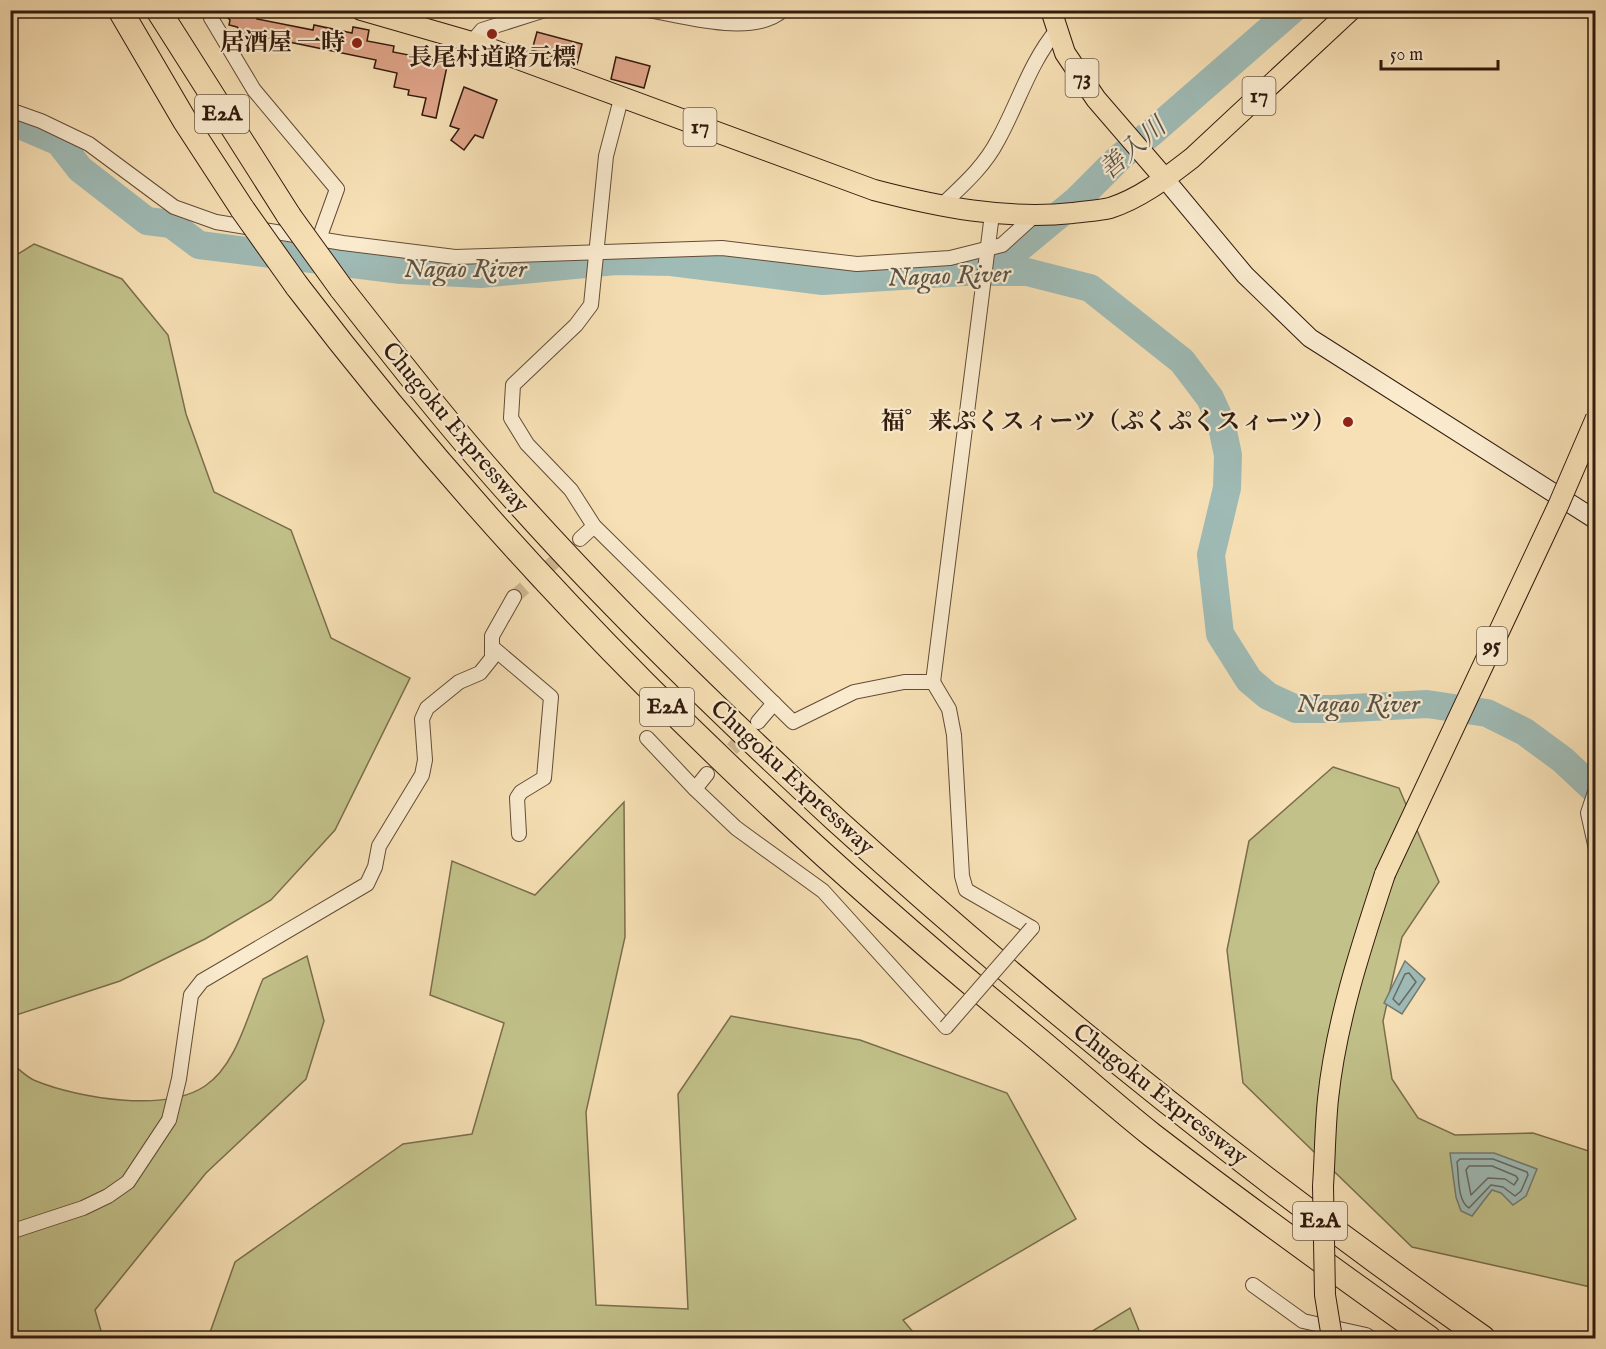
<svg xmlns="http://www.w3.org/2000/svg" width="1606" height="1349" font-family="'IM FELL English','Noto Serif JP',serif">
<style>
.green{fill:#c2c18a;stroke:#7a6e4c;stroke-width:1.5}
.water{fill:#9fbbb6;stroke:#737b72;stroke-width:1.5}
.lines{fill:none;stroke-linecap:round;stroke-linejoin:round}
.shore{stroke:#686a62;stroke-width:1.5}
.river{stroke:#9fbbb6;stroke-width:28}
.building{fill:#e1a58a;stroke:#311a0d;stroke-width:1.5}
.street-tunnel{stroke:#cfb893;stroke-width:14;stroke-dasharray:14 7;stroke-linecap:butt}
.street-casing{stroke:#624c37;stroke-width:16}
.secondary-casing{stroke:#311a0d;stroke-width:20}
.primary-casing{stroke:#311a0d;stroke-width:22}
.highway-casing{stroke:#311a0d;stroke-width:26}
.street{stroke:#faebcf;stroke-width:14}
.secondary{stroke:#faebcf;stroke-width:18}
.primary{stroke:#f7e0b5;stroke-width:20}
.highway{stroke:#f7e0b5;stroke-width:24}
.street-bridge-casing{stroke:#624c37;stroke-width:16;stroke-linecap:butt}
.primary-bridge-casing{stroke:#311a0d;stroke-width:22;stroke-linecap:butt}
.highway-bridge-casing{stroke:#311a0d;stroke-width:26;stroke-linecap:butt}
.street-bridge{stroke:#faebcf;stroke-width:14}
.primary-bridge{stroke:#f7e0b5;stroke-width:20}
.highway-bridge{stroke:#f7e0b5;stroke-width:24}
.poi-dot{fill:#8f2418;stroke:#faebcf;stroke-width:2}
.labels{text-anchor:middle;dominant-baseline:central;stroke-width:4.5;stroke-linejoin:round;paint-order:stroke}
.shield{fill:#faebcf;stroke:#6d5947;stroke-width:1.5}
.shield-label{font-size:22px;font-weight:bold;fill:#311a0d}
.poi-label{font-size:24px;font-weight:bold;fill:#311a0d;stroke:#faebcf;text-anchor:end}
.street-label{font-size:24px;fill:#311a0d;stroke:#faebcf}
.water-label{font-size:26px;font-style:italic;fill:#585248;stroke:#faebcf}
</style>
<rect width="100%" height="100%" fill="#f7e0b5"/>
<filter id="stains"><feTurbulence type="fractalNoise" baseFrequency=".00333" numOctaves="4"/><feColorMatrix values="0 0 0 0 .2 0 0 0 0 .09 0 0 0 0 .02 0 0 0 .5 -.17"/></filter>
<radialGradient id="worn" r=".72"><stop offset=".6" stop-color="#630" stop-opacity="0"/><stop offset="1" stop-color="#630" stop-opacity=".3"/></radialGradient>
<g class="green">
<polygon points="34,244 122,279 168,335 186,414 214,492 291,530 331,638 410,678 335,830 271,900 205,939 120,981 13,1016 11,1023 10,259"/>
<polygon points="1333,767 1399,788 1439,882 1402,937 1383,1021 1392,1079 1418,1118 1455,1135 1533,1133 1595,1153 1595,1288 1412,1247 1243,1083 1227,950 1249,841"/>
<polygon points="624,802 625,937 586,1112 596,1305 688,1309 678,1094 731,1016 860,1040 1007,1093 1076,1219 903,1320 918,1338 208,1338 235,1262 403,1144 472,1134 504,1023 430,995 452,861 535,895"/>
<path d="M 307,956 L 324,1021 L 306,1079 L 206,1173 L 95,1310 L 103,1338 L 11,1338 L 10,1062 C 18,1068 27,1078 36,1081 C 78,1098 165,1113 205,1086 C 237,1065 248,1013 263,979 Z"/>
<polygon points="1130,1308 1142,1338 1081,1338"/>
</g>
<g class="water">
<polygon points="1405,961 1425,979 1402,1014 1384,1003"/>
<polygon points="1450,1153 1494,1153 1537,1169 1526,1196 1513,1205 1501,1193 1492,1190 1472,1216 1461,1211 1456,1197"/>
</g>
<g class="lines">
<g class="shore">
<polygon points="1409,973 1416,982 1399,1005 1393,999 1405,974"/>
<path d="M 1460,1159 L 1493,1159 L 1527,1172 L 1528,1175 L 1521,1191 L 1515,1196 L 1503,1187 L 1491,1185 L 1469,1208 C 1457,1201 1459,1175 1457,1162 Z"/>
<polygon points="1469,1166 1492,1166 1516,1176 1518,1179 1514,1185 1505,1179 1488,1178 1471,1195 1466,1170"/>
</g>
<g class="river">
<polyline points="10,121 59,142 80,169 147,221 171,224 199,245 401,270 481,274 616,261 671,262 823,281 963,272 1027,272 1090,288 1182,361 1210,398 1221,422 1228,455 1227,488 1211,555 1220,634 1249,680 1268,696 1296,709 1334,709 1427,704 1487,713 1525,732 1563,760 1596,791"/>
<polyline points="973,268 1019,248 1077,200 1120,157 1150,134 1292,10"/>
</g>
</g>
<g class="building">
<polygon points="220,10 259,10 257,19 313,30 314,25 352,33 353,27 369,30 367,41 394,46 393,52 434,60 436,54 449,57 436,118 422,115 426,98 408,95 409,90 394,87 397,73 374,68 376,60 255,35 253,43 237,27 229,25 230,20"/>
<polygon points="537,32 582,44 577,64 532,50"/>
<polygon points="616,57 650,66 644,88 611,79"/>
<polygon points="464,87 497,100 483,138 475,135 464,150 451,140 459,129 450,126"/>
</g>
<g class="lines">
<g class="street-tunnel">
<polyline points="514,597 569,549"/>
<polyline points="717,764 750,731"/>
</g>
<g class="street-casing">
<g id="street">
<polyline points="210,10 211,18 254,90 337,189 319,239"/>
<path d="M 649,10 C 684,16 754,37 783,10"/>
<polyline points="472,42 482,30 545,10"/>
<polyline points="621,99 606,156 591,305 576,325 513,385 511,418 527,444 571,490 594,526 793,722 854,692 904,682 933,682 949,709 954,735 962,876 966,890 1032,928"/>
<polyline points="10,110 41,121 89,144 174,207 216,222 343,243 455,257 722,248 857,264 950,258 1002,245 1035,215"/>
<path d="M 941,206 C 963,185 984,167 998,140 C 1018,104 1030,62 1057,30"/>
<polyline points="580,539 594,526"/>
<polyline points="492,647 551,697 544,778 521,792 517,798 519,834"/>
<polyline points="933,682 992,214"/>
<polyline points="758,722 774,703"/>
<polyline points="647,738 695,789"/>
<polyline points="707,774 695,789 736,828 823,891 946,1027"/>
<polyline points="1596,789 1588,813 1596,849"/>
<polyline points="10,1232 83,1208 108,1196 128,1182 169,1120 179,1079 191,995 202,981 367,884 375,867 379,846 422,775 425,760 422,719 427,708 459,682 480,673 492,658 492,636 514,597"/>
<polyline points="1253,1285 1303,1321 1366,1335 1371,1338"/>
</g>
</g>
<g class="secondary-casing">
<polyline id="secondary" points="1165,179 1245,275 1310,338 1596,520"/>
</g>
<g class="primary-casing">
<g id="primary">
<path d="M 361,10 L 472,42 L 874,190 C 939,207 1005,220 1073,213 C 1085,211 1098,211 1110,208 C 1141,198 1166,178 1192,158 L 1351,10"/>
<polyline points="1051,10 1065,53 1096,99 1165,179"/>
<path d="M 1323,1186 C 1325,1157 1325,1128 1328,1099 C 1336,1022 1361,947 1385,874"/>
</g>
</g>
<g class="highway-casing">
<g id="highway">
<polyline points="120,10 185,121 243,210"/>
<polyline points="158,10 289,216"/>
<path d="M 297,286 C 511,567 760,811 1033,1035 C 1073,1068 1112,1103 1152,1135 C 1243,1205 1336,1272 1429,1338"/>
<path d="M 341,288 C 399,362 457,436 520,505 C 620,616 727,719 836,820 C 1041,1006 1257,1179 1483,1338"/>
</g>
</g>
<use href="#street" class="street"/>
<use href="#secondary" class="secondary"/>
<use href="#primary" class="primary"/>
<use href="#highway" class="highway"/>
<g class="street-bridge-casing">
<polyline id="street-bridge" points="946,1027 1032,928"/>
</g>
<g class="primary-bridge-casing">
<g id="primary-bridge">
<polyline points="1385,874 1558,506 1596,418"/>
<polyline points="1323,1186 1325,1295 1332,1338"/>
</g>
</g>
<g class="highway-bridge-casing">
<g id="highway-bridge">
<polyline points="243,210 297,286"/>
<polyline points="289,216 341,288"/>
</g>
</g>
<use href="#street-bridge" class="street-bridge"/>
<use href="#primary-bridge" class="primary-bridge"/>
<use href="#highway-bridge" class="highway-bridge"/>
</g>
<g class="poi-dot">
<circle cx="492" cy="34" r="6"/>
<circle cx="357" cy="43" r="6"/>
<circle cx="1348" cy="422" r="6"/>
</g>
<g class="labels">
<g class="shield">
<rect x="1065.5" y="59" width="33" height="38" rx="4.5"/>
<rect x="1242.5" y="77" width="33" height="38" rx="4.5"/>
<rect x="195" y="95" width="54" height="38" rx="4.5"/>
<rect x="683.5" y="108" width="33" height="38" rx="4.5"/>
<rect x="1477" y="627" width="30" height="38" rx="4.5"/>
<rect x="640" y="688" width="54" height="38" rx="4.5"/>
<rect x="1293" y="1202" width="54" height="38" rx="4.5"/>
</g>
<g class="shield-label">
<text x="1082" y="78">73</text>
<text x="1259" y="96">17</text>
<text x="222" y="114">E2A</text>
<text x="700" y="127">17</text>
<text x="1492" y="646">95</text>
<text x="667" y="707">E2A</text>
<text x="1320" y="1221">E2A</text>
</g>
<g class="poi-label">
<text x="345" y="43">居酒屋 一時</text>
<text x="492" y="58" text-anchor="middle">長尾村道路元標</text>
<text x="1336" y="422">福゜来ぷくスィーツ（ぷくぷくスィーツ）</text>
</g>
<g class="street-label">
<text transform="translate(455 428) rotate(50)">Chugoku Expressway</text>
<text transform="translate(792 778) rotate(43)">Chugoku Expressway</text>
<text transform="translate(1160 1095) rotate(38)">Chugoku Expressway</text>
</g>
<g class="water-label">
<text transform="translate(1133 149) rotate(-41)">善入川</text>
<text x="465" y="269">Nagao River</text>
<text transform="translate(949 276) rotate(-2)">Nagao River</text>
<text x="1358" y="704">Nagao River</text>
</g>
</g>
<rect width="1606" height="1349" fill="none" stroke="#f7e0b5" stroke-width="36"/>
<rect x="12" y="12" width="1582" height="1325" fill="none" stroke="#311a0d" stroke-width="3"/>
<rect x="18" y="18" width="1570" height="1313" fill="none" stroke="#311a0d" stroke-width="1.5"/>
<path d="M1381 60v9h117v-9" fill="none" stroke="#311a0d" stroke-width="3"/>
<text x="1390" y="60" font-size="18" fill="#311a0d" stroke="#faebcf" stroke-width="4.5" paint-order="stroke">50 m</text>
<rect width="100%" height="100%" filter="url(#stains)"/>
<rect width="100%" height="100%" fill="url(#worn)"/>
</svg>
